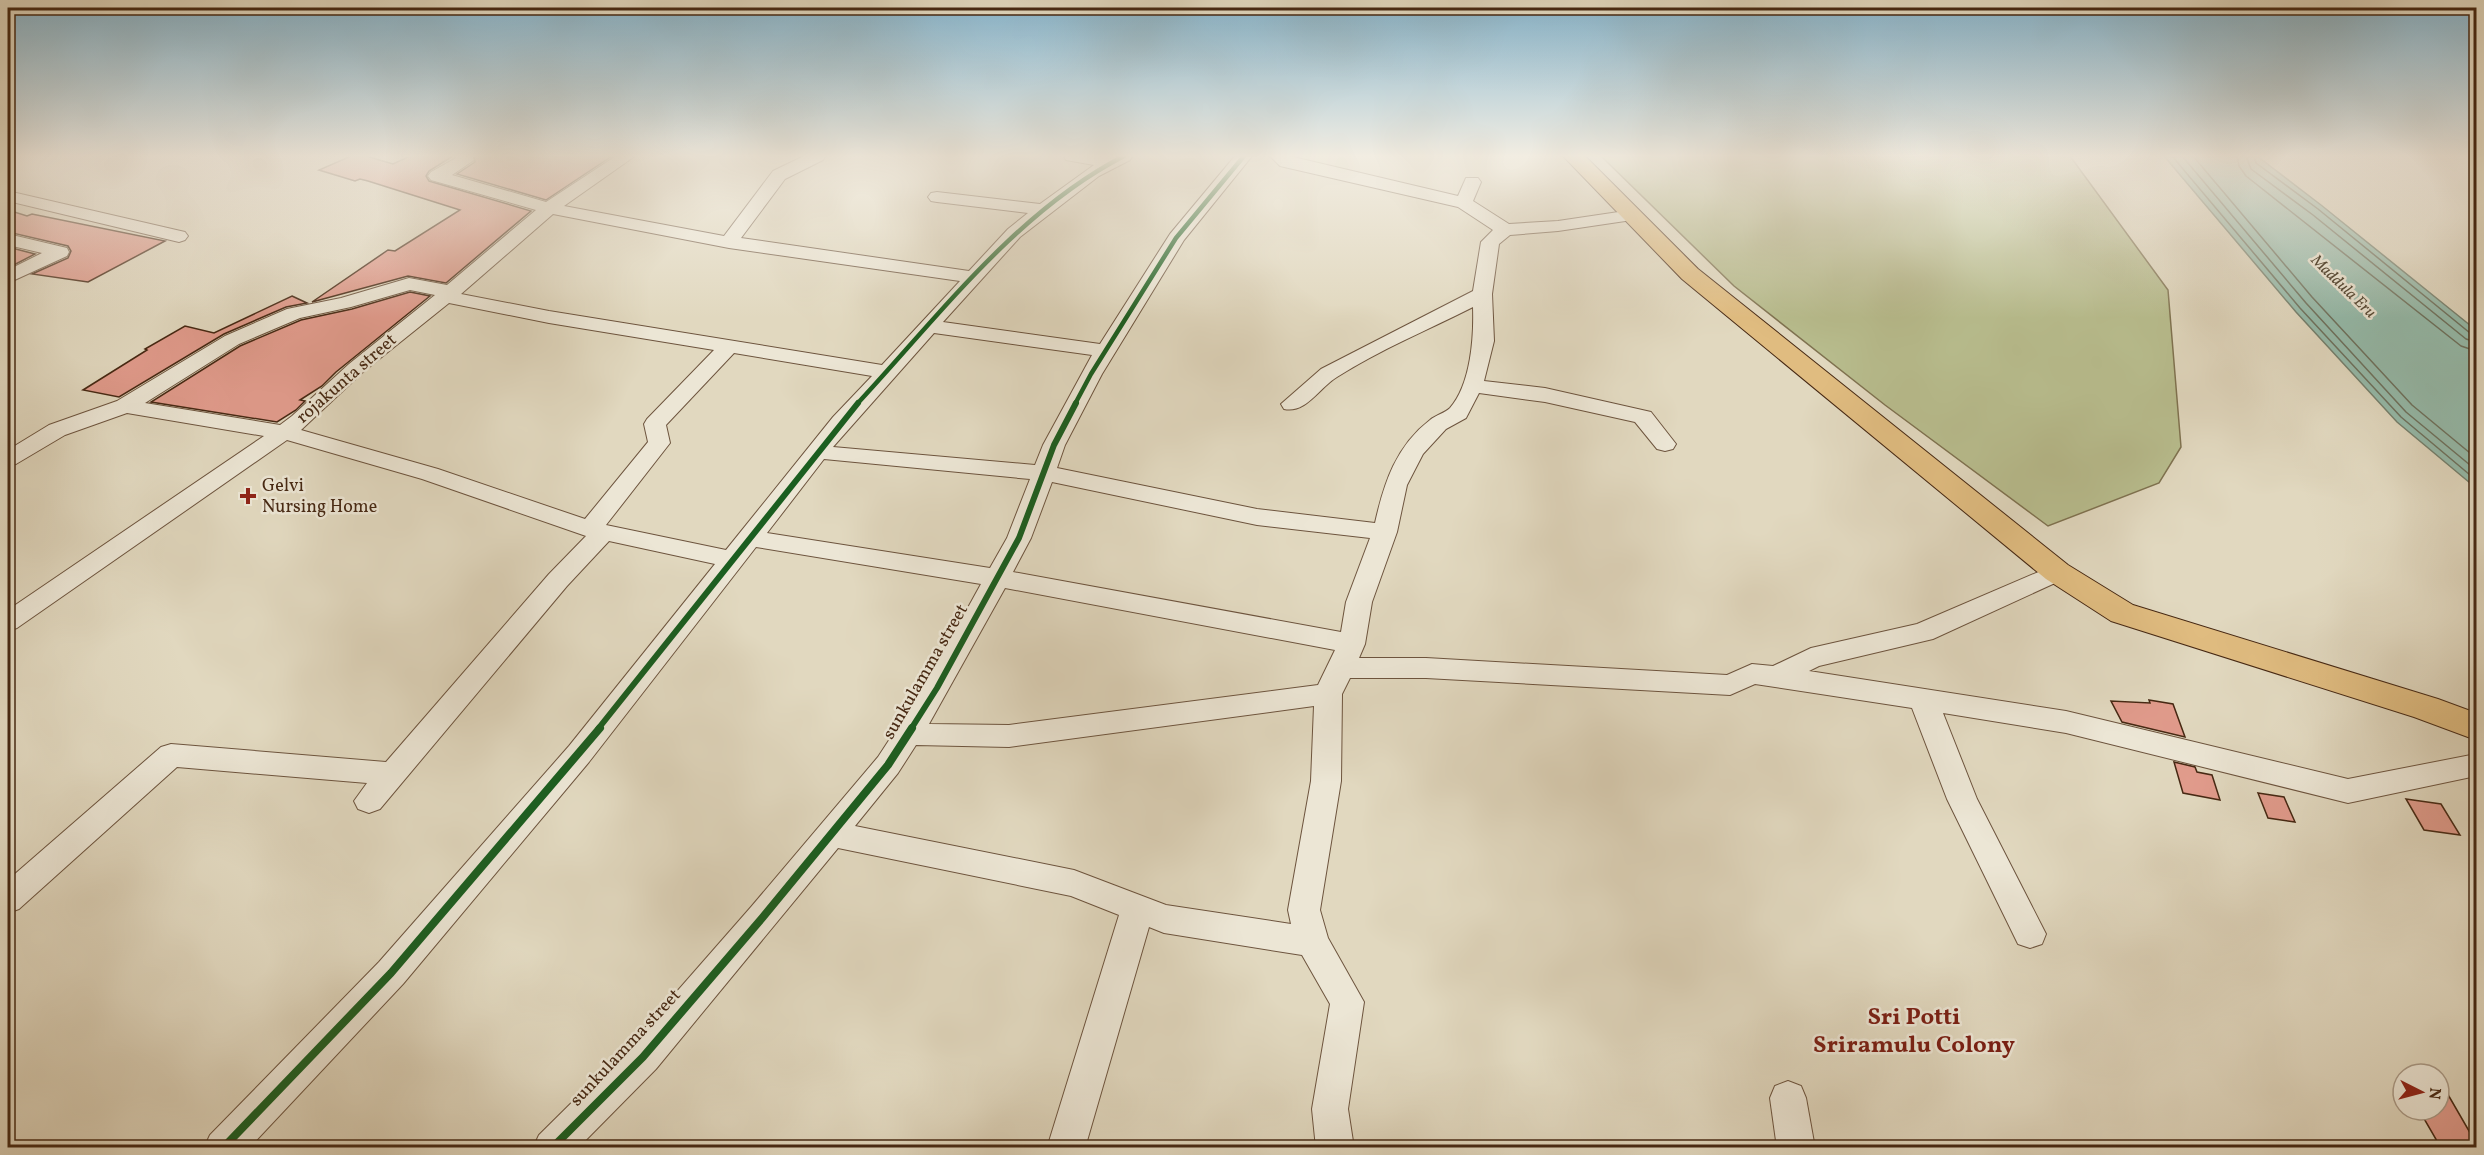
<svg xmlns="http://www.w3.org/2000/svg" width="2484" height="1155" font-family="Vollkorn,serif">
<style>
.green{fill:#b8bd8e;stroke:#7f7250;stroke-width:1.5}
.water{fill:#95bbab;stroke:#75806e;stroke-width:1.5}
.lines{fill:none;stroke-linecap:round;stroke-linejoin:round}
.shore{stroke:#6e725f;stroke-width:1.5}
.building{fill:#e19b8c;stroke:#462813;stroke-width:1.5}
.minor-casing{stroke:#6d543e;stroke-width:2}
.major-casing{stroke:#462813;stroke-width:2}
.minor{fill:#ece6d5;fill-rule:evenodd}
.major{fill:#e0bc80;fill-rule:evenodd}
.cycleway-far2-casing{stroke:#ece6d5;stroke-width:8}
.cycleway-far1-casing{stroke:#ece6d5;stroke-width:10}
.cycleway-casing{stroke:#ece6d5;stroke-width:11}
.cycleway-far2{stroke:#1b5e20;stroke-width:4.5}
.cycleway-far1{stroke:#1b5e20;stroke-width:6}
.cycleway{stroke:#1b5e20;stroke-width:8}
.poi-dot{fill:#8f2418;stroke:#ece6d5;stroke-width:2}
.labels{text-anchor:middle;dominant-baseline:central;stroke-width:5;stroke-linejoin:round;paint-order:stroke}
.far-water-label{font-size:16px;font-style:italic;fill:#5a4d39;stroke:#ece6d5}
.street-label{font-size:18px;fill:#462813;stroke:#ece6d5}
.poi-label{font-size:18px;fill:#462813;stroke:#ece6d5;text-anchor:start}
.near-neighbourhood-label{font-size:24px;font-weight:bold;fill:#7a1f14;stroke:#ece6d5}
</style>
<rect width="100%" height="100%" fill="#e1d8bf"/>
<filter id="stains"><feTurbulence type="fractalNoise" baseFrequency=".00333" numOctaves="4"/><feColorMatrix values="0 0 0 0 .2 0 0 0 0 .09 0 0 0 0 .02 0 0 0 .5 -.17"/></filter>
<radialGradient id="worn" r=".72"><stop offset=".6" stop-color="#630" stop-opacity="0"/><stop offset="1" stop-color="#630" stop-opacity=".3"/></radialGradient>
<polygon class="green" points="1601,156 2070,156 2168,290 2181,447 2159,483 2048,526 1885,405 1734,286"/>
<polygon class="water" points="2164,156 2257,156 2321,205 2476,330 2476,488 2397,422 2296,312"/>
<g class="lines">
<g class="shore">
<polyline points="2172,156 2300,308 2401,417 2476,480"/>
<polyline points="2182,156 2306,303 2406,412 2476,470"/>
<polyline points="2193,156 2312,297 2412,405 2476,458"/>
<polyline points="2237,156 2239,166 2246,176 2461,346 2476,351"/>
<polyline points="2246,156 2251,169 2313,215 2466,339 2476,342"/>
<polyline points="2254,156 2256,163 2318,209 2470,333 2476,334"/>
</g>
</g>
<g class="building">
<polygon points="351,156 366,156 393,164 410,156 453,156 429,171 426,176 429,181 531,211 446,283 408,276 312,302 388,250 395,251 460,210 368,181 360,179 355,181 319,170"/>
<polygon points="474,156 612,156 546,200 457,174 475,162"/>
<polygon points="8,210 27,216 32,214 165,241 88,282 32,274 68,258 71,251 68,246 8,232"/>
<polygon points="8,247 35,254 8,268"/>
<polygon points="410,292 430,296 336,372 322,386 300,400 305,401 296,410 277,422 151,402 240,346 301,320 352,309"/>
<polygon points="292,296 307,303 286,307 224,334 119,397 83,390 147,350 145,349 185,326 214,333"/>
<polygon points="2149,700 2173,704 2185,737 2122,722 2111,701 2150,703"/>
<polygon points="2174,762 2195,767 2197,772 2212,775 2220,800 2183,793"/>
<polygon points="2258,793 2284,797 2295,822 2268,818"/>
<polygon points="2406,799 2441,804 2460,835 2424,830"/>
<polygon points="2439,1079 2476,1143 2476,1148 2441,1148 2419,1110 2439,1110"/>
</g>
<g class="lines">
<g class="minor-casing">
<g id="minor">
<path d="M 455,156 L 472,156 L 474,160 L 452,175 L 546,202 L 616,156 L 635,156 L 564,206 L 724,236 L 773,171 L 804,156 L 825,156 L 823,160 L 785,179 L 741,238 L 969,271 L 1008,229 L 1028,213 L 937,202 L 931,201 L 928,197 L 931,193 L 937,192 L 1040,204 L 1094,165 L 1066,160 L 1064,156 L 1132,156 L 1130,160 L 1099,176 L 1020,237 L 943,322 L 1100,344 L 1170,234 L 1235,156 L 1252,156 L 1184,240 L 1102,374 L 1065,445 L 1057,468 L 1257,509 L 1375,523 C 1384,483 1396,446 1430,420 C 1436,415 1445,413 1450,408 C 1471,384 1474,337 1473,307 C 1428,330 1379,350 1337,377 C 1320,387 1306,414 1284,409 L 1281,404 L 1321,369 L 1473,291 L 1481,242 L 1493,230 L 1458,207 L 1280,166 L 1270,156 L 1289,156 L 1458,196 L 1466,178 L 1478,178 L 1481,182 L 1473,201 L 1509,224 L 1558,221 L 1632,210 L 1638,211 L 1641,215 L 1638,219 L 1632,220 L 1558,231 L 1510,235 L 1499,244 L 1492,294 L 1494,341 L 1484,381 L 1545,388 L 1651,412 L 1676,444 L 1673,449 L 1665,451 L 1657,449 L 1635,422 L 1545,402 L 1479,393 L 1466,418 L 1446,429 L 1423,454 L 1407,485 L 1397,532 L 1372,602 L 1365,644 L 1359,658 L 1426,658 L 1727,675 L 1752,664 L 1773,666 L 1811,648 L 1917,624 L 2057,564 L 2066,566 L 2070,572 L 2066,578 L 1933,639 L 1819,666 L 1809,671 L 2066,711 L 2348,779 L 2476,754 L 2476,776 L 2348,803 L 2066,733 L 1943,713 L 1977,799 L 2046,934 L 2042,944 L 2030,948 L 2018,944 L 1947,799 L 1912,708 L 1755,684 L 1730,695 L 1426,678 L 1350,678 L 1342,694 L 1341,781 L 1320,910 L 1328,938 L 1364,1002 L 1348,1109 L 1354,1148 L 1316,1148 L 1312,1109 L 1330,1004 L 1302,955 L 1164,933 L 1149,927 L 1085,1148 L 1047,1148 L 1119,915 L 1071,896 L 838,848 L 656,1069 L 578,1148 L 533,1148 L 539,1135 L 630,1045 L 751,907 L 878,757 L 927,682 L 981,584 L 756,547 L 589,762 L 403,984 L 249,1148 L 204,1148 L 210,1135 L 379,962 L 569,746 L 715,564 L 609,541 L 567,586 L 380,809 L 369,813 L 358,809 L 354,801 L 367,783 L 177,767 L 19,909 L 8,913 L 8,880 L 161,747 L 171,744 L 386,762 L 549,574 L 586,536 L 422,479 L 287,440 L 17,628 L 8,631 L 8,610 L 264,436 L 127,413 L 65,435 L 16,464 L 8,466 L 8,450 L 49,425 L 117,401 L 225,336 L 287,309 L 341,298 L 409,278 L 447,285 L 536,210 L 431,180 L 428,176 L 431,172 L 456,158 ZM 553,214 L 729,248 L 960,281 L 882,365 L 549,311 L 461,294 ZM 410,290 L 435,295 L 349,364 L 292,416 L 280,425 L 145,403 L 239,344 L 300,318 L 351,307 ZM 449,303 L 549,323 L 714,350 L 647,419 L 644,424 L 648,442 L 585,519 L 438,469 L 301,430 L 363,372 ZM 934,333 L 1092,355 L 1043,445 L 1035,465 L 833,447 ZM 734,353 L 872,376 L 833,417 L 726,550 L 606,525 L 670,443 L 666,425 ZM 824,459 L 1030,479 L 1007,538 L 990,568 L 767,533 ZM 1052,482 L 1257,525 L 1370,538 L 1346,602 L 1341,632 L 1013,572 L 1031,538 ZM 1005,588 L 1335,650 L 1318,685 L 1009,725 L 929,724 ZM 1314,706 L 1311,781 L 1288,910 L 1291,924 L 1166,905 L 1074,870 L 855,826 L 898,773 L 916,745 L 1009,747 Z"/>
<polygon points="12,192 185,232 188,236 185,240 179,242 8,201 8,193"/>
<polygon points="8,234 67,248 69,252 67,256 8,283 8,270 42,253 8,245"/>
<polygon points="1788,1081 1801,1086 1806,1098 1815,1148 1777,1148 1770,1098 1775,1086"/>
</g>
</g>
<g class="major-casing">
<polygon id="major" points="1563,156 1585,156 1698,269 2068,565 2133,605 2438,699 2476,713 2476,740 2414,717 2111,621 2046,579 1682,279"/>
</g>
<use href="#minor" class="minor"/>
<use href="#major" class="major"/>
<g class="cycleway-far2-casing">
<g id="cycleway-far2">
<path d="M 857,404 C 938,317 1017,211 1124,156"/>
<polyline points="1075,404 1091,374 1176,238 1244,156"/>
</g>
</g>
<g class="cycleway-far1-casing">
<g id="cycleway-far1">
<polyline points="598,729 858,403"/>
<polyline points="911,729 937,688 1019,538 1054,445 1076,403"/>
</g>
</g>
<g class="cycleway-casing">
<g id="cycleway">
<polyline points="223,1148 391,973 600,728"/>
<polyline points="552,1148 643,1057 763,917 888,765 912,728"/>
</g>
</g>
<use href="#cycleway-far2" class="cycleway-far2"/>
<use href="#cycleway-far1" class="cycleway-far1"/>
<use href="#cycleway" class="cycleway"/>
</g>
<linearGradient id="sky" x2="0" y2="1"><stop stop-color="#87b7d0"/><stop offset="0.49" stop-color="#f2ede2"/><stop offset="1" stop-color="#f2ede2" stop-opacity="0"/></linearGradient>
<rect width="2484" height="318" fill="url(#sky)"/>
<path class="poi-dot" d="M245 487h6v6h6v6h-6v6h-6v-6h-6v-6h6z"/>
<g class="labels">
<g class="far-water-label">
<text transform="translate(2343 287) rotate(44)">Maddula Eru</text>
</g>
<g class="street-label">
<text transform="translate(347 379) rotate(-41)">rojakunta street</text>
<text transform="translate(926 672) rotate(-60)">sunkulamma street</text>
<text transform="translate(626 1048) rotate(-47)">sunkulamma street</text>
</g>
<g class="poi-label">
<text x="262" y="486">Gelvi<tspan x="262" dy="21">Nursing Home</tspan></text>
</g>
<g class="near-neighbourhood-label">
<text x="1914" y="1018">Sri Potti<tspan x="1914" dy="28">Sriramulu Colony</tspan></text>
</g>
</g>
<rect width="2484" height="1155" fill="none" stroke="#e1d8bf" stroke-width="30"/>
<rect x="9" y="9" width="2466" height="1137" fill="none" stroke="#462813" stroke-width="3"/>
<rect x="15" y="15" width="2454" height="1125" fill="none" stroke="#462813" stroke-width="1.5"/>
<g transform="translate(2421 1092) rotate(96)"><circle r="28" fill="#ece6d5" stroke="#aa9a87" stroke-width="1.5"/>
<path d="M0-4.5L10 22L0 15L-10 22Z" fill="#8f2418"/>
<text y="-9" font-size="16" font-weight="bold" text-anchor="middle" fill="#462813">N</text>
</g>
<rect width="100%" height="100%" filter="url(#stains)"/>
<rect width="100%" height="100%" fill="url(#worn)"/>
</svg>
